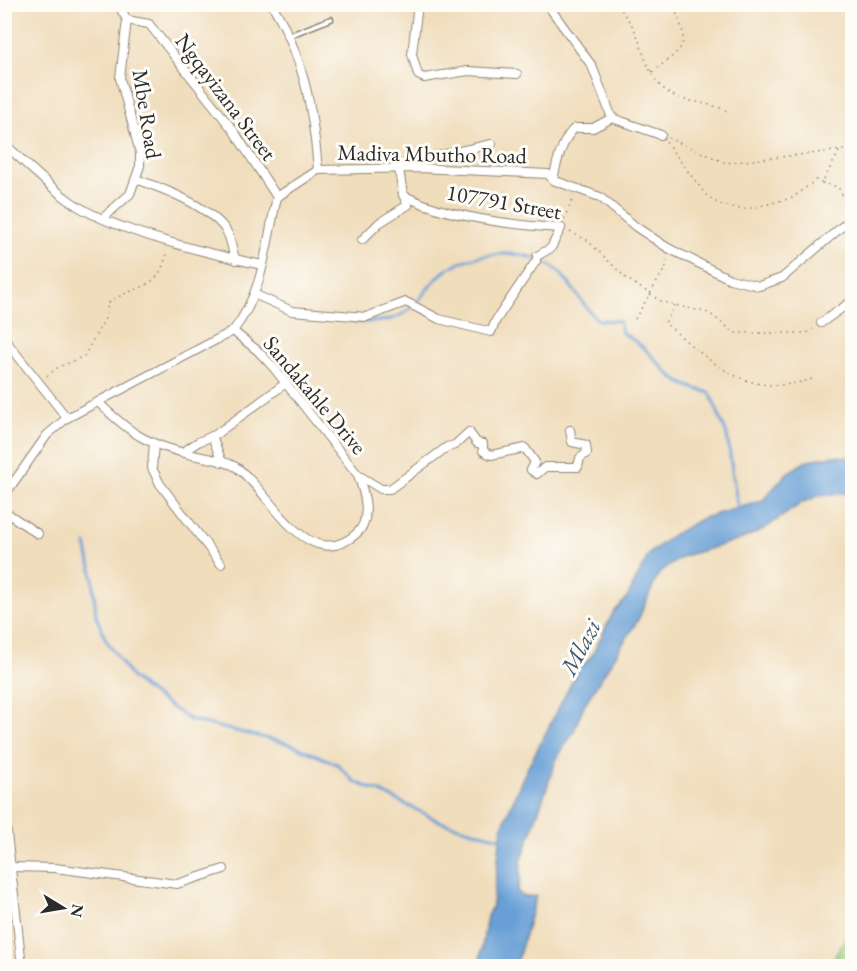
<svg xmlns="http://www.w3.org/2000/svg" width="857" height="971" font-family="'EB Garamond',serif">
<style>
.green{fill:#9dd080;stroke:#647e56;stroke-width:1.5}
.water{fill:#679fd6;stroke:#496580;stroke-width:1.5}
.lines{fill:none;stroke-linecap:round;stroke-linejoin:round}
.stream{stroke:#679fd6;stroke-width:3}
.service-casing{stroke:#8e8474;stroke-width:7}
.minor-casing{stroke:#8e8474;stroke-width:10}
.path{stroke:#8e8474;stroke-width:1.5;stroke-dasharray:1.5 4.5;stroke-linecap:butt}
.service{stroke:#fff;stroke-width:4}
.minor{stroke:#fff;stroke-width:8}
.labels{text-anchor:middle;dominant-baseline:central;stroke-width:6;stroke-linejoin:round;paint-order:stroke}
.street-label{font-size:22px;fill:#2b2b2b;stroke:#fdfcf7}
.water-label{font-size:24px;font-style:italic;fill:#43596f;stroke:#fdfcf7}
</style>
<rect width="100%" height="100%" fill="#fdfcf7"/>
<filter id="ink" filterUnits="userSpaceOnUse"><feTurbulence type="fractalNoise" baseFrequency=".0167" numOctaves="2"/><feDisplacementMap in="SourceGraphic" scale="12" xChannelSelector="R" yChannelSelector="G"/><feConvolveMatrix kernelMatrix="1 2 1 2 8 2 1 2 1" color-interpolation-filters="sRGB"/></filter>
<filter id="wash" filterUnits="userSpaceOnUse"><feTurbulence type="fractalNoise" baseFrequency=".008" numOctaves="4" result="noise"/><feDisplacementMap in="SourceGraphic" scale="24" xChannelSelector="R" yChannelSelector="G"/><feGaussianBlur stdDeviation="1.35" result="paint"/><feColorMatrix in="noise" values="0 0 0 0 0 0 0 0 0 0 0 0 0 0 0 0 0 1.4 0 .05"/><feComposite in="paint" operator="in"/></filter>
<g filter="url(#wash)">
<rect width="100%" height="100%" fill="#f0ddbc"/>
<polygon class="green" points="852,926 852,966 830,966"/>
<polygon class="water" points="833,456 848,457 852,469 852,495 845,493 819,496 803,502 764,529 742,539 684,556 659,573 638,620 584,705 574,731 557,758 521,862 520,882 517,891 524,897 536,896 516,966 479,966 487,916 492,906 502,827 523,777 578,670 591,657 613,613 627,598 649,554 672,535 703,518 762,501 787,473 808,460"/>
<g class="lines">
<g class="stream">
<path d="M 355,322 C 375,322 394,323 411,308 C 423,298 431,281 445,271 C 474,251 524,247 554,268 C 570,279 581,305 598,320 L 619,321 L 622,333 C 649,347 654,362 675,379 C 685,387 698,389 710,393 L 727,435 L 738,510"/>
<polyline points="86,544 93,577 96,616 106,640 132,678 152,694 190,720 290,744 337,764 355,782 383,793 441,822 503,839"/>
</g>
</g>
</g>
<g filter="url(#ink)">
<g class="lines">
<g class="service-casing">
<polyline id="service" points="288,36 331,19"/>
</g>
<g class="minor-casing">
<g id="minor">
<polyline points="118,4 127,20 149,24 233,130 277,197"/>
<path d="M 272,4 C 304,57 313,110 318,170 L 277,197"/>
<polyline points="418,4 412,54 418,75 424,78 468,71 517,74"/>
<polyline points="547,4 592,66 612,118"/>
<path d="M 4,143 C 25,163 46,184 70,201 C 111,231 211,254 262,265"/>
<path d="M 492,144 L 414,161 L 399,169 L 403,195 C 448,218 510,225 561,228"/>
<polyline points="318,170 418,168 548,174 553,180 600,197 636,227 668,248 730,279 759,286 782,278 852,218"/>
<path d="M 136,179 C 164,189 207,205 225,229 C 232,238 231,250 236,260"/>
<path d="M 553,180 C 556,165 563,137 575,128 L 593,128 L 612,118 L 661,135"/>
<polyline points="103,218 130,194 140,166 140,153 120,78 127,20"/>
<polyline points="362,240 379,223 408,205 403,195"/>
<polyline points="537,256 551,248 561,228"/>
<polyline points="256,295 292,311 366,317 406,302 439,319 491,332 496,320 536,261"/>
<polyline points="821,323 852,301"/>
<polyline points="4,328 6,341 67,418"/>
<path d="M 99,403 C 132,435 147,444 192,455 C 206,458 224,460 236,467 C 270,490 306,577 356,534 C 373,520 364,492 358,475 L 273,367 L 258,351 L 233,331"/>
<polyline points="212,436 222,462"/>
<polyline points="154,444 152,468 160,484 221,564"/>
<polyline points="183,452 198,442 215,435 286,383"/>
<polyline points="358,475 381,489 390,489 447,447 455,445 469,432 477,443 483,444 483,451 491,455 525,448 535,462 531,470 537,474 545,467 578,467 580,458 587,453 586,445 572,442 570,430"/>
<path d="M 4,496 L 47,435 L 67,418 L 233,331 C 264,292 266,244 277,197"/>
<polyline points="4,511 38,534"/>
<polyline points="4,807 22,966"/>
<polyline points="11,867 55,868 177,884 224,869"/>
</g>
</g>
<g class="path">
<path d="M 620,4 C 622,16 632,22 636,33 C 647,60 650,89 682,99 C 698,103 713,104 727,111"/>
<path d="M 652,72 C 686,47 691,45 673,6"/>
<polyline points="668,138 726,163 852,149"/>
<polyline points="666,142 706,195 719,204 736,208 747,209 792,198 816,180 822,183 840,150"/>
<polyline points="822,183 838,187 850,210"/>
<polyline points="564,219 574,196"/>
<polyline points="570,232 587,240 626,278 662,302 709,313 735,333 807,333 813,329"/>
<path d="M 675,305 L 665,323 C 714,364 747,401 815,378"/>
<polyline points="635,319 667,265 666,257"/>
<path d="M 47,376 L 57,368 L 84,356 L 106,317 L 108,303 C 137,283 158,293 167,252"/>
</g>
<use href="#service" class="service"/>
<use href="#minor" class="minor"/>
</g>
</g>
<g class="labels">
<g class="street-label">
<text transform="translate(226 97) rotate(53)">Ngqayizana Street</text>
<text transform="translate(147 114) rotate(81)">Mbe Road</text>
<text transform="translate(432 154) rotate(1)">Madiva Mbutho Road</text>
<text transform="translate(504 202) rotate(10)">107791 Street</text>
<text transform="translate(315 395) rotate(50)">Sandakahle Drive</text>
</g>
<g class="water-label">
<text transform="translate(580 647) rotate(-62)">Mlazi</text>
</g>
</g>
<rect width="857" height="971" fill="none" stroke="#fdfcf7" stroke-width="24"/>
<g transform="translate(63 908) rotate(101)" stroke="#fdfcf7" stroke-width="4.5" paint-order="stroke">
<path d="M0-4.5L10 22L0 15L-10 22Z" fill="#2b2b2b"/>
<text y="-9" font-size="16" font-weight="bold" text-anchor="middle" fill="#2b2b2b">N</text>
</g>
</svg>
